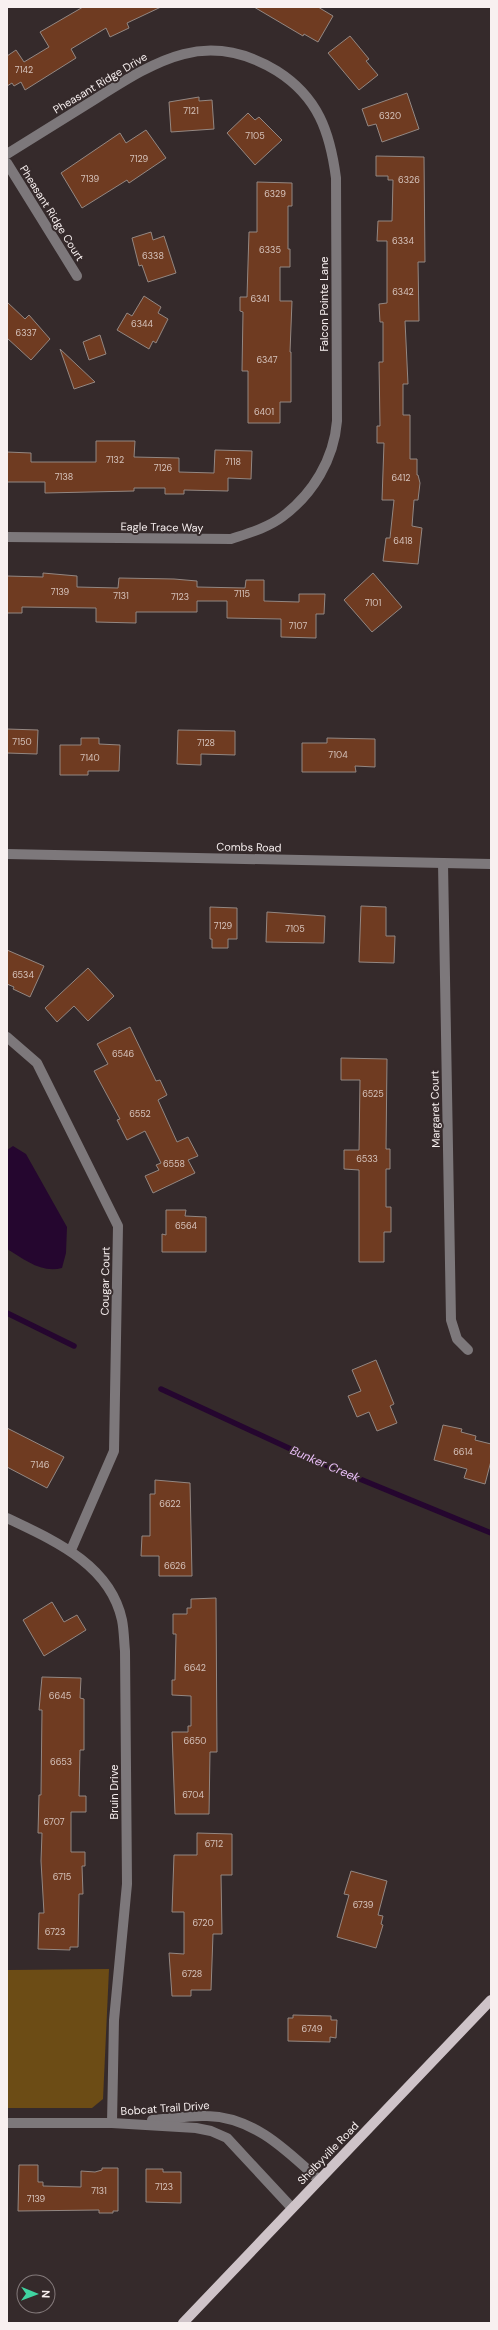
<svg xmlns="http://www.w3.org/2000/svg" width="498" height="2330" font-family="'DM Sans',sans-serif">
<style>
.green{fill:#6c4c15}
.water{fill:#25062f}
.lines{fill:none;stroke-linecap:round;stroke-linejoin:round}
.stream{stroke:#25062f;stroke-width:5.5}
.building{fill:#6f3b21;stroke:#938782}
.minor{stroke:#7d787b;stroke-width:10}
.major{stroke:#cec3c8;stroke-width:10}
.labels{text-anchor:middle;dominant-baseline:central;stroke-width:4;stroke-linejoin:round;paint-order:stroke}
.number-label{font-size:9px;fill:#d6c3bc}
.street-label{font-size:11px;fill:#f8f0f0;stroke:#352a2b}
.water-label{font-size:12px;font-style:italic;fill:#eabff8;stroke:#352a2b}
</style>
<rect width="100%" height="100%" fill="#352a2b"/>
<polygon class="green" points="109,1969 103,2099 92,2108 7,2108 7,1970"/>
<path class="water" d="M 13,1146 L 26,1154 L 67,1227 L 66,1253 L 62,1268 C 42,1274 24,1259 7,1249 L 7,1150 Z"/>
<g class="lines">
<g class="stream">
<polyline points="7,1313 74,1346"/>
<polyline points="161,1389 321,1463 491,1533"/>
</g>
</g>
<g class="building">
<polygon points="83,7 161,7 127,23 129,28 110,37 106,28 71,49 76,58 25,90 21,82 14,86 12,83 7,86 7,56 16,50 24,62 49,47 40,32"/>
<polygon points="254,7 318,7 333,16 318,42 304,34 303,36"/>
<polygon points="350,36 369,59 366,61 378,75 359,90 328,53"/>
<polygon points="407,93 419,129 382,142 376,124 368,126 362,109"/>
<polygon points="199,97 199,101 212,100 214,129 171,132 169,102"/>
<polygon points="248,113 255,120 259,117 282,140 255,165 227,133"/>
<polygon points="146,130 166,158 129,183 127,180 82,208 61,173 120,133 126,143"/>
<polygon points="376,156 424,157 425,262 418,262 419,321 405,321 408,384 403,384 403,415 410,415 410,459 417,459 417,475 418,475 420,483 418,500 414,500 412,526 422,528 418,564 383,561 386,538 390,538 394,500 382,500 384,443 377,443 377,426 380,426 379,362 383,362 383,322 380,322 379,304 387,303 387,241 377,241 378,221 392,221 393,180 388,180 388,176 376,176"/>
<polygon points="257,182 292,183 292,206 288,206 288,249 290,249 290,267 280,267 280,301 292,301 290,352 291,352 291,402 280,402 280,423 248,423 248,371 242,371 243,312 240,311 240,297 247,297 249,232 257,232"/>
<polygon points="151,232 153,240 164,236 176,273 148,282 142,265 139,266 132,238"/>
<polygon points="144,296 161,307 158,313 168,319 156,343 153,341 149,349 117,330 127,313 132,316"/>
<polygon points="7,302 25,319 29,315 50,339 31,360 7,338"/>
<polygon points="100,335 106,354 89,360 83,342"/>
<polygon points="60,349 95,382 74,389"/>
<polygon points="96,441 135,441 134,457 179,458 179,472 214,473 215,450 252,451 251,479 228,478 228,491 184,490 184,494 165,494 165,488 134,488 134,491 45,493 45,482 7,482 7,452 31,453 31,462 96,462"/>
<polygon points="43,573 77,576 77,587 118,588 119,578 174,579 197,581 197,587 245,588 246,580 264,580 264,601 299,602 299,594 325,594 324,614 316,614 316,638 281,637 281,619 227,618 227,601 197,601 197,612 136,612 136,623 96,622 96,608 22,607 22,613 7,613 7,576 43,577"/>
<polygon points="373,573 402,607 372,632 344,600"/>
<polygon points="7,729 38,730 37,754 7,753"/>
<polygon points="178,730 235,731 235,755 201,754 201,765 177,764"/>
<polygon points="81,738 99,738 99,744 120,745 119,771 88,771 88,775 60,775 60,745 81,745"/>
<polygon points="327,738 375,739 375,767 355,766 356,772 302,772 302,743 327,743"/>
<polygon points="361,906 386,907 386,936 395,936 394,963 359,962"/>
<polygon points="210,907 237,908 237,939 228,939 228,948 212,948 212,939 210,939"/>
<polygon points="267,912 325,916 324,943 266,942"/>
<polygon points="7,950 44,966 30,997 13,989 14,987 7,984"/>
<polygon points="88,968 114,996 88,1021 74,1006 57,1022 45,1008"/>
<polygon points="130,1027 156,1081 160,1080 167,1095 158,1100 177,1142 188,1137 198,1156 188,1160 195,1173 153,1193 145,1176 159,1170 156,1165 161,1163 145,1131 127,1140 117,1120 120,1119 94,1071 108,1064 97,1044"/>
<polygon points="341,1058 387,1059 386,1149 390,1149 390,1169 386,1169 386,1207 391,1207 391,1232 384,1232 384,1262 359,1262 359,1170 344,1169 344,1150 359,1150 360,1080 341,1080"/>
<polygon points="166,1210 186,1210 185,1216 206,1217 206,1252 162,1252 162,1234 166,1235"/>
<polygon points="376,1360 394,1404 390,1406 397,1423 377,1431 369,1412 357,1417 348,1396 361,1391 352,1370"/>
<polygon points="443,1425 462,1429 461,1432 476,1436 475,1440 491,1444 491,1461 485,1484 464,1478 467,1469 434,1460"/>
<polygon points="7,1428 64,1457 47,1488 7,1467"/>
<polygon points="155,1480 190,1483 192,1576 159,1576 159,1556 141,1556 142,1536 150,1536 150,1494 155,1494"/>
<polygon points="216,1598 217,1752 210,1752 209,1814 175,1814 172,1732 188,1732 188,1726 191,1726 191,1696 172,1695 172,1680 175,1680 176,1634 173,1634 173,1614 187,1614 187,1608 191,1608 191,1599"/>
<polygon points="52,1602 64,1622 77,1615 86,1630 44,1656 23,1620"/>
<polygon points="42,1677 81,1678 80,1698 84,1699 84,1750 80,1750 79,1796 86,1796 86,1812 71,1812 71,1852 85,1852 85,1866 82,1866 83,1894 79,1894 78,1947 70,1947 70,1950 38,1949 39,1913 44,1913 41,1861 42,1833 38,1833 39,1795 41,1795 42,1710 39,1710"/>
<polygon points="197,1833 232,1834 232,1875 221,1875 222,1934 213,1934 211,1990 191,1990 191,1996 172,1996 169,1953 184,1954 184,1912 172,1912 174,1855 197,1855"/>
<polygon points="351,1871 387,1881 378,1915 383,1916 381,1924 383,1925 376,1948 337,1937 349,1895 344,1894"/>
<polygon points="293,2015 331,2016 331,2020 337,2020 336,2038 330,2037 330,2042 288,2041 288,2018 293,2018"/>
<polygon points="19,2165 38,2165 38,2182 43,2182 43,2186 81,2187 81,2171 95,2172 102,2170 102,2168 118,2168 118,2211 113,2211 113,2213 99,2213 99,2210 18,2211"/>
<polygon points="146,2169 163,2169 163,2172 181,2172 181,2203 146,2202"/>
</g>
<g class="lines">
<g class="minor">
<path d="M 7,154 C 37,135 67,117 97,98 C 157,60 207,28 277,71 C 318,97 330,132 336,178 L 337,421 C 334,459 313,494 282,517 C 267,528 249,533 231,539 L 7,537"/>
<polyline points="7,163 77,276"/>
<polyline points="7,854 491,864"/>
<polyline points="443,863 451,1320 457,1339 468,1350"/>
<polyline points="7,1037 37,1063 118,1226 114,1451 71,1550"/>
<path d="M 7,1518 C 53,1540 110,1564 122,1620 C 124,1630 124,1641 125,1651 L 127,1884 L 114,2020 L 112,2123"/>
<path d="M 152,2120 C 170,2119 189,2115 207,2116 C 254,2117 287,2151 319,2180"/>
<polyline points="7,2123 112,2123 196,2128 211,2131 227,2138 292,2208"/>
</g>
<polyline class="major" points="183,2323 491,2000"/>
</g>
<g class="labels">
<g class="number-label">
<text x="24" y="70">7142</text>
<text x="191" y="111">7121</text>
<text x="390" y="116">6320</text>
<text x="255" y="136">7105</text>
<text x="139" y="159">7129</text>
<text x="90" y="179">7139</text>
<text x="409" y="180">6326</text>
<text x="275" y="194">6329</text>
<text x="403" y="241">6334</text>
<text x="270" y="250">6335</text>
<text x="153" y="256">6338</text>
<text x="403" y="292">6342</text>
<text x="260" y="299">6341</text>
<text x="142" y="324">6344</text>
<text x="26" y="333">6337</text>
<text x="267" y="360">6347</text>
<text x="264" y="412">6401</text>
<text x="115" y="460">7132</text>
<text x="233" y="462">7118</text>
<text x="163" y="468">7126</text>
<text x="64" y="477">7138</text>
<text x="401" y="478">6412</text>
<text x="403" y="541">6418</text>
<text x="60" y="592">7139</text>
<text x="242" y="594">7115</text>
<text x="121" y="596">7131</text>
<text x="180" y="597">7123</text>
<text x="373" y="603">7101</text>
<text x="298" y="626">7107</text>
<text x="22" y="742">7150</text>
<text x="206" y="743">7128</text>
<text x="338" y="755">7104</text>
<text x="90" y="758">7140</text>
<text x="223" y="926">7129</text>
<text x="295" y="929">7105</text>
<text x="23" y="975">6534</text>
<text x="123" y="1054">6546</text>
<text x="373" y="1094">6525</text>
<text x="140" y="1114">6552</text>
<text x="367" y="1159">6533</text>
<text x="174" y="1164">6558</text>
<text x="186" y="1226">6564</text>
<text x="463" y="1452">6614</text>
<text x="40" y="1465">7146</text>
<text x="170" y="1504">6622</text>
<text x="175" y="1566">6626</text>
<text x="195" y="1668">6642</text>
<text x="60" y="1696">6645</text>
<text x="195" y="1741">6650</text>
<text x="61" y="1762">6653</text>
<text x="193" y="1795">6704</text>
<text x="54" y="1822">6707</text>
<text x="214" y="1844">6712</text>
<text x="62" y="1877">6715</text>
<text x="363" y="1905">6739</text>
<text x="203" y="1923">6720</text>
<text x="55" y="1932">6723</text>
<text x="192" y="1974">6728</text>
<text x="312" y="2029">6749</text>
<text x="164" y="2187">7123</text>
<text x="99" y="2191">7131</text>
<text x="36" y="2199">7139</text>
</g>
<g class="street-label">
<text transform="translate(100 83) rotate(-31)">Pheasant Ridge Drive</text>
<text transform="translate(52 213) rotate(58)">Pheasant Ridge Court</text>
<text transform="translate(324 304) rotate(-90)">Falcon Pointe Lane</text>
<text transform="translate(162 527) rotate(1)">Eagle Trace Way</text>
<text transform="translate(249 847) rotate(1)">Combs Road</text>
<text transform="translate(435 1109) rotate(-91)">Margaret Court</text>
<text transform="translate(105 1281) rotate(-89)">Cougar Court</text>
<text transform="translate(114 1792) rotate(-90)">Bruin Drive</text>
<text transform="translate(165 2108) rotate(-4)">Bobcat Trail Drive</text>
<text transform="translate(328 2153) rotate(-46)">Shelbyville Road</text>
</g>
<g class="water-label">
<text transform="translate(325 1464) rotate(23)">Bunker Creek</text>
</g>
</g>
<rect width="498" height="2330" fill="none" stroke="#f8f0f0" stroke-width="16"/>
<g transform="translate(36 2294) rotate(91)"><circle r="19" fill="#352a2b" stroke="#83797a"/>
<path d="M0-3L7 15L0 10L-7 15Z" fill="#40d4a1"/>
<text y="-6" font-size="11" font-weight="bold" text-anchor="middle" fill="#f8f0f0">N</text>
</g>
</svg>
